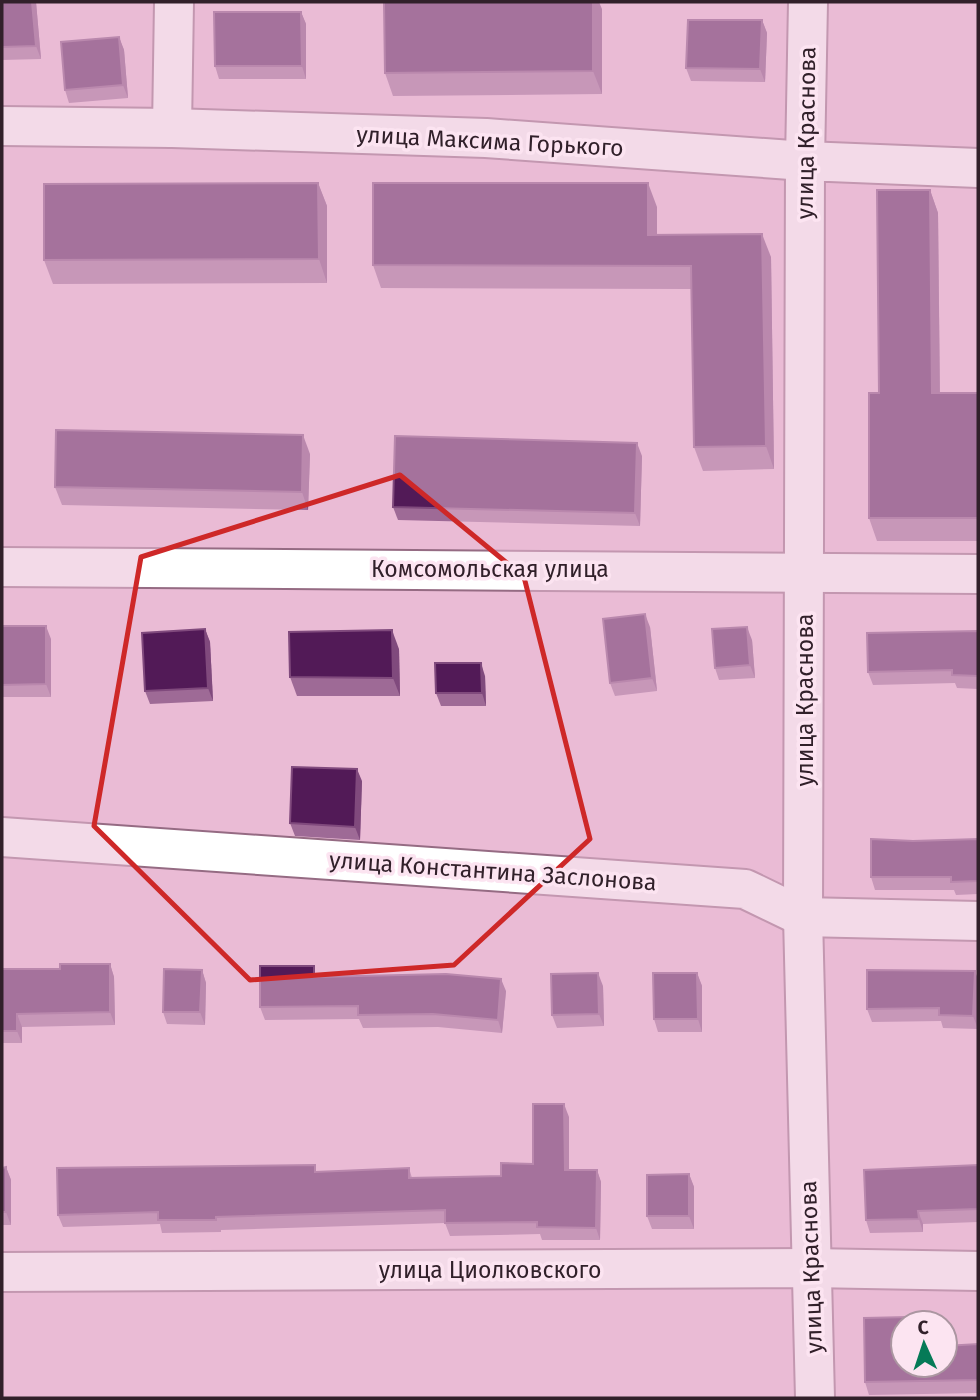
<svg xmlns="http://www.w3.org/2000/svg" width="980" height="1400" font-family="'Fira Sans',sans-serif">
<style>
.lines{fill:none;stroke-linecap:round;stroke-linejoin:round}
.minor-casing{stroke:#956b83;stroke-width:42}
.tertiary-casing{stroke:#956b83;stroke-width:42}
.secondary-casing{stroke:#956b83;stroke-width:42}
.minor{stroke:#fff;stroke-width:38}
.tertiary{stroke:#fff;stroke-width:38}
.secondary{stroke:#fff;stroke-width:38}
.wall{fill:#9e6a96}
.shaded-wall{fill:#804a7d}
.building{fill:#521a57;stroke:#804a7d;stroke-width:2}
.marked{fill:none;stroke:#ce2828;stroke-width:5;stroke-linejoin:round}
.labels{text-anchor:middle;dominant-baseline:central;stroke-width:7;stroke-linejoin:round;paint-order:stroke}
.street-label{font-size:23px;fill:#31202a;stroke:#fce4f1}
</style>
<rect width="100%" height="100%" fill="#eabbd5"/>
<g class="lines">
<g class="minor-casing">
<g id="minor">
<polyline points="2,126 172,128 486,138 805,161"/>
<polyline points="172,128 174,2"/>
<polyline points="2,567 978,574"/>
<polyline points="2,837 745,889 803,917 978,921"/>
<polyline points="2,1272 810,1268 978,1271"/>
</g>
</g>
<g class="tertiary-casing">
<polyline id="tertiary" points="805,161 808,2"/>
</g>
<g class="secondary-casing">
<polyline id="secondary" points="815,1398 803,917 805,161 978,168"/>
</g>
<use href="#minor" class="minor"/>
<use href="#tertiary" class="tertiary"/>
<use href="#secondary" class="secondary"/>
</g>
<g class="wall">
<polygon points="2,2 36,2 41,59 2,60"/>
<polygon points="602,9 602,94 393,96 385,73"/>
<polygon points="301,12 306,24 306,79 219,79 215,66"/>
<polygon points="762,20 767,33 765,82 691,81 686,68"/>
<polygon points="119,37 124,50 128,98 69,103 65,90"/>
<polygon points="318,183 327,206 327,283 53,284 44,260"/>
<polygon points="930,190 938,213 940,393 978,393 978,541 877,541 869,518 879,393"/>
<polygon points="657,207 657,235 771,257 774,469 703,471 694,447 691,289 381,288 373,265"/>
<polygon points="310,454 308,510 62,505 55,487"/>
<polygon points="642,456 640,526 398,520 393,507"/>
<polygon points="2,626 51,639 51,697 2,697"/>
<polygon points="650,627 657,691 615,696 610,683"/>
<polygon points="205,629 210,642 213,701 150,704 145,691"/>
<polygon points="978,631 978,689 957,688 955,683 873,685 868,672"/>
<polygon points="752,640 755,678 719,680 715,668"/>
<polygon points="399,649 400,696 297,696 290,677"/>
<polygon points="485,676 486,706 441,706 436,693"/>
<polygon points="362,781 360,840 295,836 290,823"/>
<polygon points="978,839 978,894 956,895 954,890 875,890 871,877 913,841"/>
<polygon points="110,964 114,977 115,1025 22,1027 22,1043 2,1043 2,969 60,969"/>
<polygon points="202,970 206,983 205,1025 167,1024 163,1012"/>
<polygon points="975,971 978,980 978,1029 943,1028 941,1021 872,1022 867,1009"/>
<polygon points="697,973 702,986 702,1032 658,1032 654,1019"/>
<polygon points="318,977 506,991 502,1033 438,1027 363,1028 359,1019 265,1020 260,1007"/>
<polygon points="603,986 604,1026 557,1028 552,1015"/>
<polygon points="569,1117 569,1170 597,1170 601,1182 600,1240 542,1240 540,1234 450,1236 445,1223 221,1230 221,1232 162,1233 160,1224 63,1227 58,1215 317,1172 409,1168 412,1178 501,1176 533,1164"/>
<polygon points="978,1165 978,1222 923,1224 923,1232 870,1233 866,1220"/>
<polygon points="6,1167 11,1180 11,1225 2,1225 2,1168"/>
<polygon points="689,1174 694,1187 694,1229 652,1229 647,1216"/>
<polygon points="978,1344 978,1393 869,1395 865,1382 903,1365"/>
</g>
<g class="shaded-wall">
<polygon points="32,2 36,2 41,59 36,46"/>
<polygon points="593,2 599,2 602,9 602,94 593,71"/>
<polygon points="301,12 306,24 306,79 302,66"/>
<polygon points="762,20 767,33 765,82 760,69"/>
<polygon points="119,37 124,50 128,98 123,85"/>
<polygon points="318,183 327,206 327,283 319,259"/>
<polygon points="648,183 657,207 657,259 648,235"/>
<polygon points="930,190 938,213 940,416 932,393"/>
<polygon points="762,234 771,257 774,469 766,446"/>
<polygon points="303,435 310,454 308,510 302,492"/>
<polygon points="637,443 642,456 640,526 635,513"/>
<polygon points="645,614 650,627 657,691 652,678"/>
<polygon points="46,626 51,639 51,697 46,684"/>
<polygon points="747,627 752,640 755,678 750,665"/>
<polygon points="205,629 210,642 213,701 208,688"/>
<polygon points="392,630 399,649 400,696 393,678"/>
<polygon points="481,663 485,676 486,706 482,693"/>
<polygon points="357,769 362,781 360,840 355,827"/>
<polygon points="110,964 114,977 115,1025 110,1012"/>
<polygon points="202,970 206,983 205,1025 200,1012"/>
<polygon points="975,971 978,980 978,1029 973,1016"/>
<polygon points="598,973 603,986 604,1026 599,1014"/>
<polygon points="697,973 702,986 702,1032 698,1019"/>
<polygon points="501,979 506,991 502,1033 498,1020"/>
<polygon points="17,1014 22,1027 22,1043 17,1031"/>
<polygon points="564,1104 569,1117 569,1182 565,1170"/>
<polygon points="6,1167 11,1180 11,1225 6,1212"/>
<polygon points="597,1170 601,1182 600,1240 596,1228"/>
<polygon points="689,1174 694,1187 694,1229 689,1216"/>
<polygon points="918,1211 923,1224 923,1232 919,1219"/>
</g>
<g class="building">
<polygon points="2,2 32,2 36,46 2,47"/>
<polygon points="384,2 593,2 593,71 385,73"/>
<polygon points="214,12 301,12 302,66 215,66"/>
<polygon points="688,20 762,20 760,69 686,68"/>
<polygon points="119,37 123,85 65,90 61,42"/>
<polygon points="318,183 319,259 44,260 44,184"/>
<polygon points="373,183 648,183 648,235 762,234 766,446 694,447 691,266 373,265"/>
<polygon points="877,190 930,190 932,393 978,393 978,518 869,518 869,393 879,393"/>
<polygon points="56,430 303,435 302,492 55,487"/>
<polygon points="395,436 637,443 635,513 393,507"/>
<polygon points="645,614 652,678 610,683 603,619"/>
<polygon points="2,626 46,626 46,684 2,685"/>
<polygon points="747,627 750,665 715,668 712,629"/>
<polygon points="205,629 208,688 145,691 142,633"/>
<polygon points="392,630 393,678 290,677 289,632"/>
<polygon points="978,631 978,676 952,675 952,670 868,672 867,633"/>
<polygon points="435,663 481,663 482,693 436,693"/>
<polygon points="292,767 357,769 355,827 290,823"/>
<polygon points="871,839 913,841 978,839 978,881 951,882 951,877 871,877"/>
<polygon points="60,964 110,964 110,1012 17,1014 17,1031 2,1031 2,969 60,969"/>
<polygon points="260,966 314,966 314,977 446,974 501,979 498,1020 433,1014 358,1015 358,1006 260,1007"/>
<polygon points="164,969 202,970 200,1012 163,1012"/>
<polygon points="867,970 975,971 973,1016 939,1015 939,1008 867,1009"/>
<polygon points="598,973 599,1014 552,1015 551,974"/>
<polygon points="653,973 697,973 698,1019 654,1019"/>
<polygon points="533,1104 564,1104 565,1170 597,1170 596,1228 537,1227 537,1222 445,1223 445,1210 216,1217 216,1220 158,1220 158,1212 58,1215 57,1168 315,1165 315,1172 409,1168 409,1178 501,1176 501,1163 533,1164"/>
<polygon points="978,1165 978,1209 918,1211 919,1219 866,1220 864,1170"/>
<polygon points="6,1167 6,1212 2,1212 2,1168"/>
<polygon points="689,1174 689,1216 647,1216 647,1175"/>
<polygon points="909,1317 909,1323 903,1323 903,1365 945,1365 945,1346 978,1344 978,1380 865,1382 864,1318"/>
</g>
<path d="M0 0H980V1400H0ZM 400,475 L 524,577 L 590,839 L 454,965 L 250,980 L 94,826 L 141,557 Z" fill="#eabbd5" fill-opacity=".55" fill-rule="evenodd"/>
<path class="marked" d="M 400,475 L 524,577 L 590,839 L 454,965 L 250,980 L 94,826 L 141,557 Z"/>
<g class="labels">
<g class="street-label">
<text transform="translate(806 133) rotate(-89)">улица Краснова</text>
<text transform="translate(490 141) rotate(3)">улица Максима Горького</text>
<text x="490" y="569">Комсомольская улица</text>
<text transform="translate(805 700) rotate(-90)">улица Краснова</text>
<text transform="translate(493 871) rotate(4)">улица Константина Заслонова</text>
<text transform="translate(811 1267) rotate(-92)">улица Краснова</text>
<text x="490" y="1270">улица Циолковского</text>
</g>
</g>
<rect width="980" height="1400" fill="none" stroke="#31202a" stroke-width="7"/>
<g transform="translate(924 1344) rotate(357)"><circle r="33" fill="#fce4f1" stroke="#ab96a1" stroke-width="2"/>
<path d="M0-5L12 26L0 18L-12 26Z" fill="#057a57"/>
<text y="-10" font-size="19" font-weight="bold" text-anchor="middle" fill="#31202a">С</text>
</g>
</svg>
